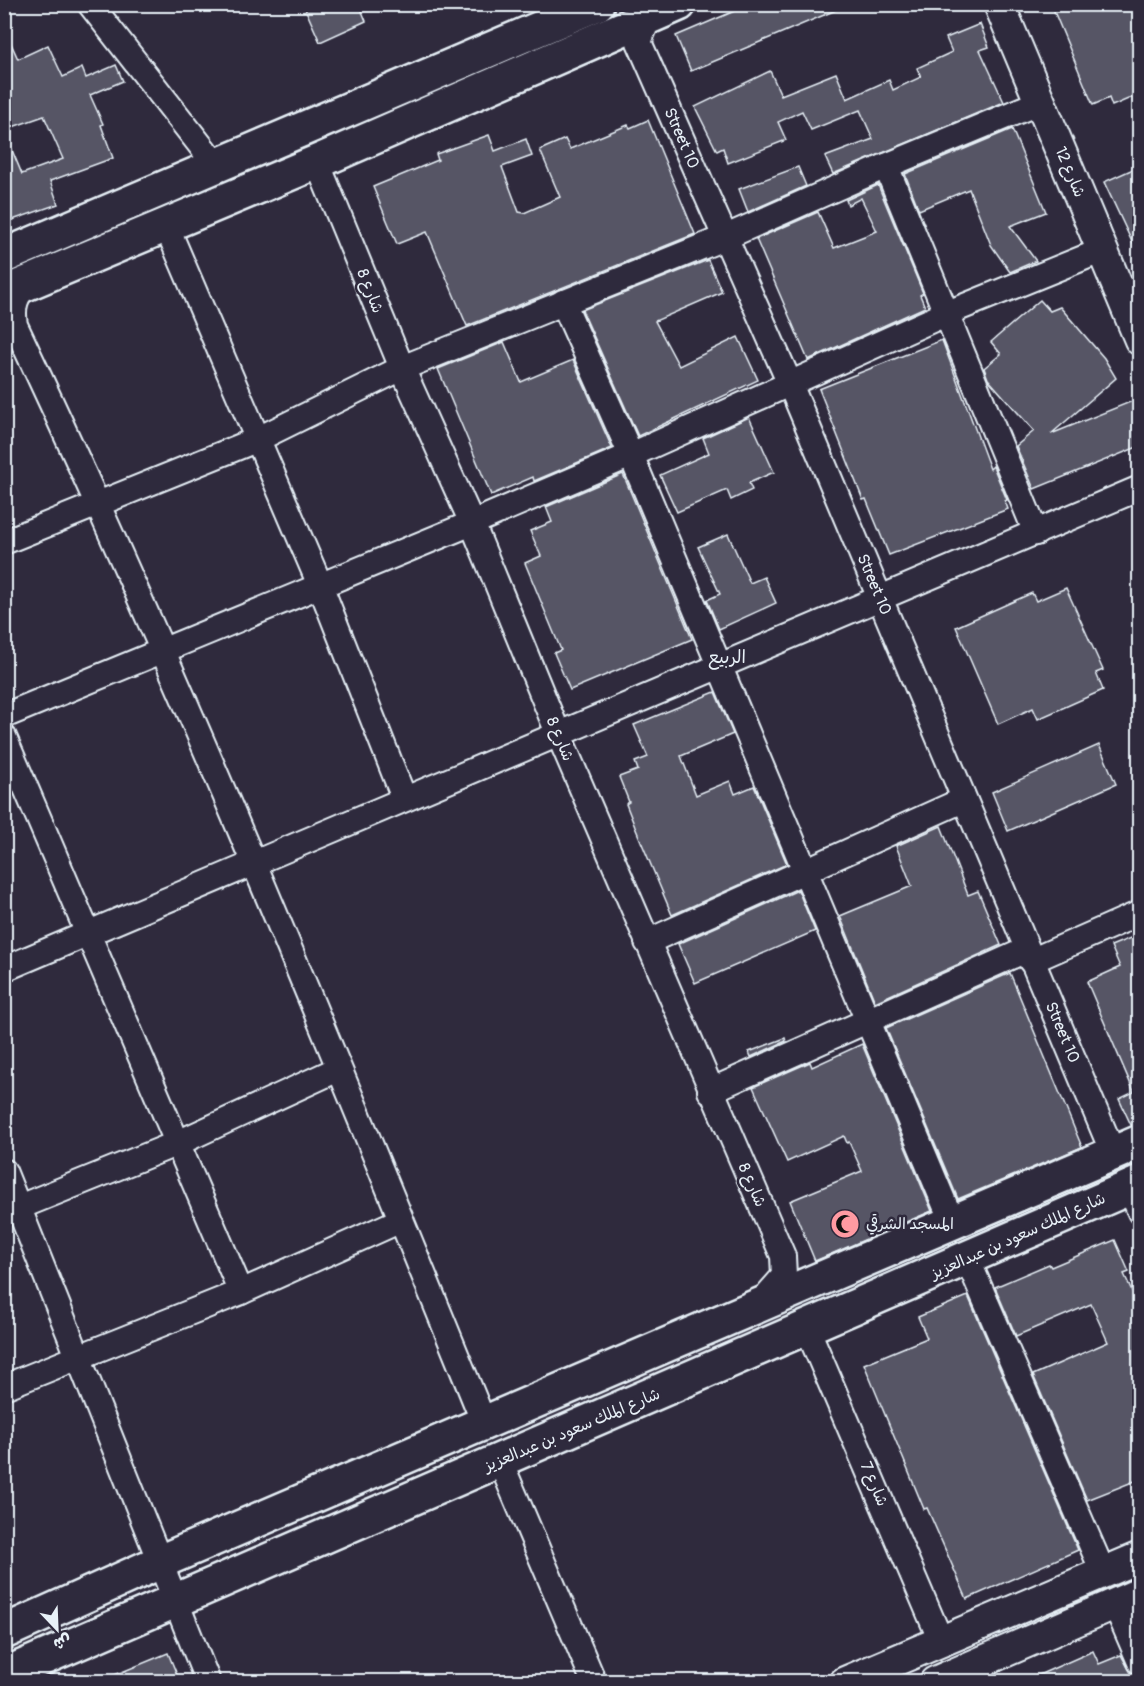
<svg xmlns="http://www.w3.org/2000/svg" width="1144" height="1686" font-family="Pangolin,'Playpen Sans Arabic',sans-serif">
<style>
.building{fill:#575565;stroke:#e8f1f8;stroke-width:1.5}
.lines{fill:none;stroke-linecap:round;stroke-linejoin:round}
.minor-casing{stroke:#e8f1f8;stroke-width:28}
.tertiary-casing{stroke:#e8f1f8;stroke-width:34}
.primary-casing{stroke:#e8f1f8;stroke-width:38}
.minor{stroke:#2f2a3d;stroke-width:24}
.tertiary{stroke:#2f2a3d;stroke-width:30}
.primary{stroke:#2f2a3d;stroke-width:33}
.labels{text-anchor:middle;dominant-baseline:central;stroke-width:5;stroke-linejoin:round;paint-order:stroke}
.street-label{font-size:16px;fill:#e8f1f8;stroke:#2f2a3d}
.poi-label{font-size:16px;fill:#e8f1f8;stroke:#2f2a3d;text-anchor:start}
.neighbourhood-label{font-size:18px;fill:#e8f1f8;stroke:#2f2a3d}
</style>
<rect width="100%" height="100%" fill="#2f2a3d"/>
<filter id="ink" filterUnits="userSpaceOnUse"><feTurbulence type="fractalNoise" baseFrequency=".0167" numOctaves="2"/><feDisplacementMap in="SourceGraphic" scale="12" xChannelSelector="R" yChannelSelector="G"/><feConvolveMatrix kernelMatrix="1 2 1 2 8 2 1 2 1" color-interpolation-filters="sRGB"/></filter>
<g filter="url(#ink)">
<g class="building">
<polygon points="303,4 359,4 366,21 320,42"/>
<polygon points="751,4 848,4 848,5 691,71 676,36"/>
<polygon points="1051,4 1140,4 1140,94 1112,106 1109,98 1093,105"/>
<polygon points="980,24 989,47 980,50 1004,102 833,174 825,157 873,139 860,110 811,130 802,111 778,122 786,140 728,163 723,148 717,151 695,107 770,71 781,95 836,73 847,99 889,80 893,90 921,77 917,68 952,52 946,38"/>
<polygon points="4,28 18,59 48,45 63,77 82,68 86,78 116,65 123,81 90,95 103,124 101,125 113,158 50,181 58,204 4,223 4,131 22,174 63,159 44,116 4,130"/>
<polygon points="648,120 695,234 467,326 427,232 397,244 373,187 438,160 436,154 489,135 495,151 526,139 532,156 502,167 519,212 524,213 560,197 540,150 565,139 570,149 628,125 630,128"/>
<polygon points="1012,129 1046,212 1010,226 1036,261 1010,272 991,245 969,189 919,210 905,174"/>
<polygon points="1140,166 1140,259 1104,182"/>
<polygon points="798,167 806,186 748,212 739,189"/>
<polygon points="878,185 923,293 920,295 925,307 808,360 756,239 818,212 834,248 877,231 861,198 848,205 846,200"/>
<polygon points="708,260 722,292 655,321 679,366 738,337 758,380 638,436 582,310"/>
<polygon points="1040,300 1050,311 1060,307 1104,358 1116,378 1051,434 1140,398 1140,446 1034,489 1016,446 1034,431 988,379 984,368 1001,354 991,342"/>
<polygon points="942,340 990,469 993,466 1007,500 1005,501 1008,509 889,555 866,499 863,500 819,389"/>
<polygon points="504,342 521,382 573,360 612,448 534,481 533,477 491,495 438,369"/>
<polygon points="749,417 774,472 749,483 752,490 731,500 727,490 677,512 660,475 709,453 703,438"/>
<polygon points="623,474 692,639 570,690 554,653 561,650 525,563 541,556 530,531 552,522 546,507"/>
<polygon points="728,534 750,583 764,577 776,603 719,629 707,600 720,594 698,547"/>
<polygon points="1066,588 1103,670 1096,673 1103,690 1038,719 1033,708 998,724 956,627 1032,593 1036,601"/>
<polygon points="715,692 733,734 681,756 696,795 730,781 735,794 754,786 787,864 672,915 635,827 626,804 629,802 619,777 638,770 635,762 648,757 634,725"/>
<polygon points="1099,745 1116,784 1008,831 992,792"/>
<polygon points="941,826 968,895 978,891 1001,945 875,1002 840,916 912,886 896,846"/>
<polygon points="798,890 815,931 695,983 678,944"/>
<polygon points="1140,934 1140,1124 1131,1125 1119,1099 1134,1092 1087,982 1120,967 1111,946"/>
<polygon points="1010,973 1082,1147 958,1199 886,1028"/>
<polygon points="785,1038 786,1041 751,1057 749,1052"/>
<polygon points="862,1044 932,1211 815,1261 790,1201 862,1171 849,1142 847,1143 844,1136 787,1162 753,1087 810,1062 812,1067"/>
<polygon points="1115,1240 1129,1272 1124,1274 1140,1308 1140,1479 1087,1500 1033,1375 1108,1342 1091,1304 1016,1336 995,1287 1049,1264 1051,1267"/>
<polygon points="968,1296 1078,1550 967,1599 927,1508 924,1509 864,1364 927,1338 918,1317"/>
<polygon points="1093,1651 1099,1664 1121,1655 1131,1673 1140,1676 1140,1682 1023,1682"/>
<polygon points="168,1653 180,1682 100,1682 100,1681"/>
</g>
<g class="lines">
<g class="minor-casing">
<g id="minor">
<polyline points="90,4 216,165"/>
<path id="s1" d="M 649,17 L 639,42 L 790,384 L 1113,1153"/>
<polyline points="317,162 402,368 472,523 558,733 783,1256 784,1276 762,1301"/>
<polyline points="886,166 1036,533"/>
<polyline points="166,225 320,585 404,798"/>
<path d="M 29,283 C 15,295 12,307 15,325 C 185,685 334,1054 484,1423"/>
<polyline points="563,302 631,455 953,1224"/>
<polyline points="4,542 256,440 402,368 726,237 886,166 1040,102"/>
<polyline points="4,716 472,523 631,455 945,314 1103,250"/>
<polyline points="4,737 241,1292"/>
<polyline points="647,942 963,800"/>
<polyline points="1031,961 1140,913"/>
<polyline points="4,969 1140,488"/>
<polyline points="710,1091 1026,950"/>
<polyline points="4,1171 208,1682"/>
<polyline points="1129,1187 1140,1212"/>
<polyline points="7,1212 178,1143 338,1069"/>
<polyline points="967,1258 1103,1572"/>
<polyline points="807,1328 941,1641"/>
<polyline points="4,1387 241,1292 401,1220"/>
<polyline points="500,1461 594,1682"/>
<polyline points="1115,1604 1140,1662"/>
</g>
</g>
<g class="tertiary-casing">
<g id="tertiary">
<polyline points="999,4 1140,340"/>
<polyline points="845,1682 1140,1557"/>
<polyline points="935,1682 1140,1593"/>
</g>
</g>
<g class="primary-casing">
<g id="primary">
<polyline points="4,256 597,4"/>
<polyline points="4,293 317,162 679,4"/>
<polyline points="4,1632 162,1561 1140,1142"/>
<polyline points="4,1675 1140,1183"/>
</g>
</g>
<use href="#minor" class="minor"/>
<use href="#tertiary" class="tertiary"/>
<use href="#primary" class="primary"/>
</g>
</g>
<defs>
<g id="mosque-disc" transform="scale(1.5)"><circle r="9.5" fill="#ff9aa2" stroke="#2f2a3d"/><path d="M3.5-4.9A6 6 0 1 0 3.5 4.9A5 5 0 1 1 3.5-4.9Z" fill="#111"/></g>
</defs>
<g fill-rule="evenodd">
<use href="#mosque-disc" x="845" y="1224"/>
</g>
<g class="labels">
<g class="street-label">
<text stroke="none"><textPath href="#s1" startOffset="132">Street 10</textPath></text>
<text transform="translate(1070 172) rotate(67)">شارع 12</text>
<text transform="translate(370 291) rotate(68)">شارع 8</text>
<text stroke="none"><textPath href="#s1" startOffset="618">Street 10</textPath></text>
<text transform="translate(560 739) rotate(67)">شارع 8</text>
<text stroke="none"><textPath href="#s1" startOffset="1104">Street 10</textPath></text>
<text transform="translate(752 1185) rotate(66)">شارع 8</text>
<text transform="translate(1018 1236) rotate(-24)">شارع الملك سعود بن عبدالعزيز</text>
<text transform="translate(572 1430) rotate(-23)">شارع الملك سعود بن عبدالعزيز</text>
<text transform="translate(874 1484) rotate(67)">شارع 7</text>
</g>
<g class="poi-label">
<text x="866" y="1224">المسجد الشرقي</text>
</g>
<g class="neighbourhood-label">
<text x="727" y="657">الربيع</text>
</g>
</g>
<rect width="1144" height="1686" fill="none" stroke="#2f2a3d" stroke-width="24"/>
<rect x="12" y="12" width="1120" height="1662" fill="none" stroke="#e8f1f8" stroke-width="2" filter="url(#ink)"/>
<g transform="translate(57 1629) rotate(157)" stroke="#2f2a3d" stroke-width="4.5" paint-order="stroke">
<path d="M0-4.5L10 22L0 15L-10 22Z" fill="#e8f1f8"/>
<text y="-9" font-size="16" font-weight="bold" text-anchor="middle" fill="#e8f1f8">ش</text>
</g>
</svg>
